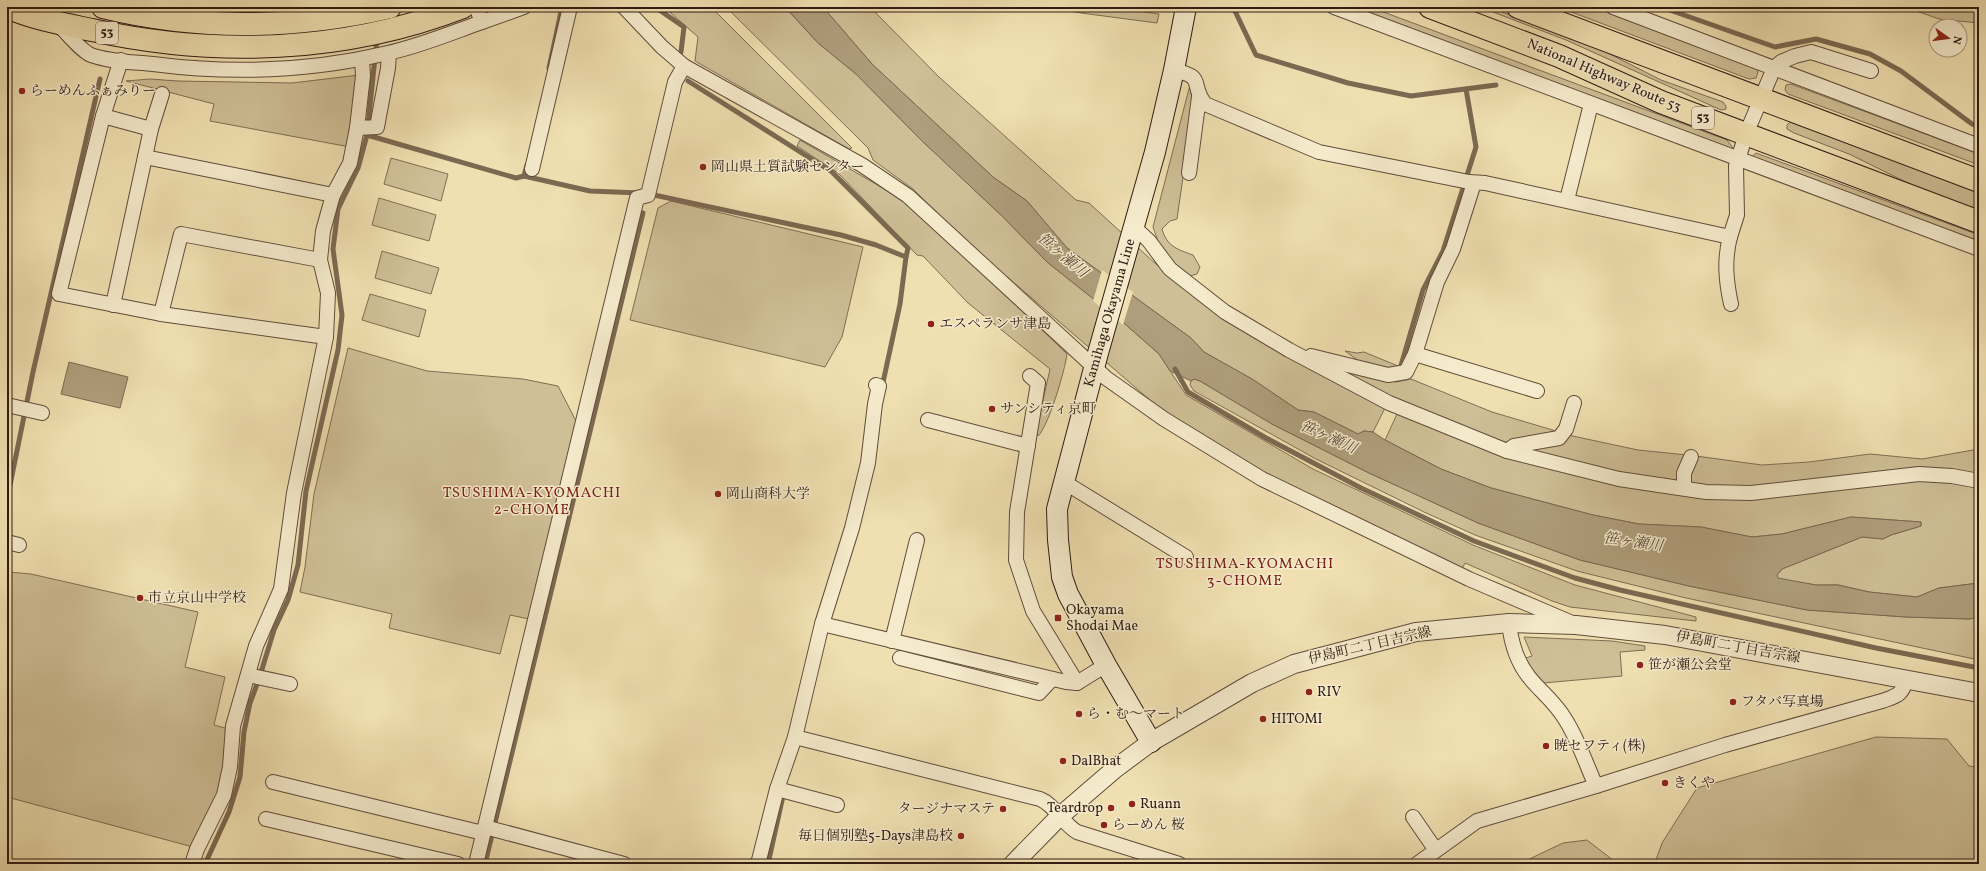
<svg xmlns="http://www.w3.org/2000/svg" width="1986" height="871" font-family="Vollkorn,'Noto Serif JP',serif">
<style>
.green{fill:#cfbf96;stroke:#806d54}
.water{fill:#af9d7b;stroke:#7c6951}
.pier{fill:#f0e0b1}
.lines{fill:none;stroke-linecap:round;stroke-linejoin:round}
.stream{stroke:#7c6951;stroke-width:5}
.minor-casing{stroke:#604c3a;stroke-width:16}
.tertiary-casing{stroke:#604c3a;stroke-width:20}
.secondary-casing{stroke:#301b13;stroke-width:22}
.trunk-casing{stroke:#301b13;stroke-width:24}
.minor{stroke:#f5ebcc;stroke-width:14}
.tertiary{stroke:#f5ebcc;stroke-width:18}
.secondary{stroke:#f5ebcc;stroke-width:20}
.trunk{stroke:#f0e0b1;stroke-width:22}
.poi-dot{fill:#8f2418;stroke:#f5ebcc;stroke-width:1.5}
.labels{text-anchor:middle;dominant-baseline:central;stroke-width:3;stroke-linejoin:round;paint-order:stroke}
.shield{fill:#f5ebcc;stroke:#6b594a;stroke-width:1}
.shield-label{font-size:13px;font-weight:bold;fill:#301b13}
.street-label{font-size:14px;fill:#301b13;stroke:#f5ebcc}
.poi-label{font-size:14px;fill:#301b13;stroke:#f5ebcc;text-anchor:start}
.water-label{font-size:15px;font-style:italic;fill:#5c4837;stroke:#f5ebcc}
.neighbourhood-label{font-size:15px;letter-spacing:1px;fill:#7a1f14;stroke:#f5ebcc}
</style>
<rect width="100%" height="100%" fill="#f0e0b1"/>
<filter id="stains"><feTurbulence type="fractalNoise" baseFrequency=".005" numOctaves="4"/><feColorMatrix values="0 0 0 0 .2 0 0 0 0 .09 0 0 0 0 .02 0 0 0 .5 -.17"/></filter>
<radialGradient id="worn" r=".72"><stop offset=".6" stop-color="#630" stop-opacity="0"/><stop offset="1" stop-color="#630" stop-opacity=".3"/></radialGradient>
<g class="green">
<polygon points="664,7 711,7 852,148 849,149 695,61 698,37"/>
<polygon points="726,7 785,7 818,43 856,74 920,139 1002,216 1047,262 1125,324 1159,354 1186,395 1313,469 1473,545 1575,585 1696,617 1696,621 1570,607 1552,601 1465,563 1462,569 1265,473 1165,413 969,244 913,189 873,160 868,148"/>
<polygon points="823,7 870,7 938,76 1076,200 1089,203 1168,275 1386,406 1373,432 1364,431 1358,434 1314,412 1298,410 1252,379 1204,352 1191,338 1067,248 1027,201 993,177 872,64"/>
<polygon points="1049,7 1110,7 1159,14 1157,23 1081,13"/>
<polygon points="1351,7 1370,7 1727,140 1733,148 1732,151"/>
<polygon points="1480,7 1489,7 1602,50 1661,80 1723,102 1726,106 1726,109 1721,110 1566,40"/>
<polygon points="1558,7 1597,7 1755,67 1758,72 1756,78 1749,79"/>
<polygon points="1905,7 1979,7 1979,23 1939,19"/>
<polygon points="359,75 350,147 210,121 214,104 126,81 150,79 178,81 292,83"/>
<polygon points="1791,84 1979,154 1979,165 1788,94 1785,90 1786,85"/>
<path d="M 1190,85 L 1193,107 L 1177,219 L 1170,221 L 1162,229 C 1167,246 1176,249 1193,255 L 1200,267 L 1197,274 L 1190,276 C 1167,263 1161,251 1153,227 Z"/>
<polygon points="1790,122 1979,192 1979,211 1916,187 1849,154 1794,133 1787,129 1787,125"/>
<path d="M 800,140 L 905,201 L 965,255 L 1067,354 C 1065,370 1049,425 1038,436 L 1036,431 L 1050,369 L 968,303 L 923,256 L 917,255 L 838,173 L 797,146 Z"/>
<polygon points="1756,153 1979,235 1979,244 1750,158"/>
<polygon points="391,158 448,174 441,201 384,184"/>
<polygon points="379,198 436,215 429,241 372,225"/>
<polygon points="671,201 863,247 842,337 825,367 630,320 658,208"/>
<polygon points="382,251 439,268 431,294 375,278"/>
<polygon points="370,294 426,310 419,337 362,320"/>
<polygon points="348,348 427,371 523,379 558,386 576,421 529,619 510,615 500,654 389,628 392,614 300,592 305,567 314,494"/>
<polygon points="1345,351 1357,353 1364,352 1398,366 1397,370 1364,365"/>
<polygon points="1317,359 1396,382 1411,379 1492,412 1556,431 1553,436 1509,443 1469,432 1391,399"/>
<polygon points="1194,379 1200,381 1272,424 1369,473 1478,523 1580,560 1689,586 1807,610 1906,617 1970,619 1979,617 1979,660 1686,598 1577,571 1475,535 1424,512 1316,459 1194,391 1190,385 1191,381"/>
<polygon points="1398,412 1467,440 1706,496 1920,478 1979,485 1979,583 1939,588 1917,597 1869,592 1838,585 1816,585 1778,579 1777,575 1782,569 1862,537 1883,539 1891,535 1921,526 1921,522 1851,517 1782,534 1752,537 1701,527 1639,524 1593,515 1491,488 1441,469 1385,440"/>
<polygon points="1568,435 1638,450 1687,455 1680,484 1620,474 1518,449"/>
<polygon points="1979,449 1979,477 1751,489 1688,485 1696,456 1762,465 1809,462 1870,454 1922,459"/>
<polygon points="8,572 31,574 198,612 185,667 225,677 214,725 228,729 220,794 193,847 7,797"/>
<polygon points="1524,637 1612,641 1645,646 1645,650 1620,652 1622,676 1543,683 1530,668 1526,658 1532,656"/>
<polygon points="1876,737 1947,739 1969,766 1979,767 1979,864 1647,864 1656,860 1662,843 1697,788"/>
<polygon points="1587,840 1618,864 1519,864 1563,843"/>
</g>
<g class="water">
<polygon points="785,7 823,7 872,64 993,177 1027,201 1067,248 1191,338 1204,352 1252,379 1298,410 1314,412 1358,434 1364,431 1373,432 1385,440 1441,469 1491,488 1593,515 1639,524 1701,527 1752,537 1782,534 1851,517 1921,522 1921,526 1891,535 1883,539 1862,537 1782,569 1777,575 1778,578 1816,585 1838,585 1869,592 1917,597 1939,588 1979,583 1979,617 1970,619 1906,617 1807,610 1689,586 1580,560 1478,523 1369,473 1272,424 1200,381 1194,379 1191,381 1170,371 1159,354 1125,324 1047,262 1002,216 920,139 856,74 818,43"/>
<polygon points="69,362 128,377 120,408 61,394"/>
</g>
<polygon class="pier" points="1102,270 1133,292 1123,325 1093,301"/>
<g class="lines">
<g class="stream">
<polyline points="655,7 684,27 681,52"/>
<polyline points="1233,7 1256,55 1348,83 1411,96 1496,85"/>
<polyline points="1664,8 1775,47 1816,39 1870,54 1901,71 1972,124 1979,127"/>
<polyline points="549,68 562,7"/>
<polyline points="688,81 832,172 908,248 906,257"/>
<polyline points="367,135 516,178 524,176"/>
<polyline points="527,165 524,176 590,191 640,193"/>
<polyline points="654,195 841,235 876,245 906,257 900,304 882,387"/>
<polyline points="1175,369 1188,392 1266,438 1361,488 1474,541 1575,578 1620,590 1876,648 1979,668"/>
<polyline points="1400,369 1423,290 1443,251 1476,147 1466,89"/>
<polyline points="7,500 33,372 100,79"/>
<polyline points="205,864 229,812 240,777 244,732 250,703 259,679 274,630 288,600 298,565 306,491 338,350 342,315 333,249 338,209 358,168 367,135 377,38"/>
<polyline points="485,864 643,213"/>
<polyline points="768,864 783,796"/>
</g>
<g class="minor-casing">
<g id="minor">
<polyline points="476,7 482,22 524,7"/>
<polyline points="624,7 662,47 684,66 862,165 908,196 1106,378 1164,419 1262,479 1469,579 1570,622"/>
<polyline points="1334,7 1979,249"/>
<polyline points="1613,7 1979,146"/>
<path d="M 58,24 C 66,32 81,51 91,55 C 110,62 133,62 153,64 C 230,74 312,71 388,53 C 420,46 451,33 482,22"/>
<polyline points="121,60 103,116 59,294 161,314 326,337"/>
<path d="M 1174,70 C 1207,78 1189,83 1205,104 L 1319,152 L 1469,182 L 1485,183 L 1730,237 L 1737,215 L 1736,166 L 1746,134 L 1774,68 L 1781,62 L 1795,56 L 1811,52 L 1871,71"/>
<polyline points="103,116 151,129"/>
<polyline points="357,128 377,127 388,68 389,53"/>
<polyline points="145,157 333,195"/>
<polyline points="532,169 570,7"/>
<polyline points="1189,173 1199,97"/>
<polyline points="1567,200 1591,104"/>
<polyline points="1134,227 1149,241 1170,269 1225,312 1289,350 1389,403 1507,451 1619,479 1706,492 1751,493 1919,474 1952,476 1979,481"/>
<path d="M 1730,237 C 1724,260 1726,281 1731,304"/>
<polyline points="113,305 151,129 162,94"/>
<polyline points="161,314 181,234 320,260"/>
<polyline points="1415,354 1537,391"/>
<polyline points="1311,356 1388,375 1406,372 1415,354 1437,282 1453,249 1474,183"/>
<polyline points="1030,376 1038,383 1017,512 1016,560 1033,611 1077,683"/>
<polyline points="7,405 42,413"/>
<polyline points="928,420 1028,446"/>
<polyline points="1507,451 1514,446 1559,438 1566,429 1574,403"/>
<polyline points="1064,482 1186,557"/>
<polyline points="1684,488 1684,473 1691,457"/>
<polyline points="7,542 19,545"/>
<path d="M 1509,623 C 1511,642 1517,662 1529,677 C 1541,692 1555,702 1565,719 C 1578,739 1586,764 1596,786"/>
<polyline points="822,624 1066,682 1077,683 1106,665"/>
<polyline points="892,641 917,540"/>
<polyline points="900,658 1039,693 1052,679"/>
<polyline points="248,675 290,684"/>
<path d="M 795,737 L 1040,799 C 1055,805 1062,823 1077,832 L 1179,864"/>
<polyline points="273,782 483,833"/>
<polyline points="777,789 837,805"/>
<polyline points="1413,817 1435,849"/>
<polyline points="266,819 458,864"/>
<polyline points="485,827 624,864"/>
<polyline points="192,864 197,849 224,795 230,767 233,726 256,646 281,589 294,493 326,337 328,293 320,260 323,231 333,195 350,163 357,128 363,76 362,59"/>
<polyline points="476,864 637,198 648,195 675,82 684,66"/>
<polyline points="758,864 777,789 795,737 822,624 852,528 868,463 875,404 879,386 876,385"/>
<path d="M 1417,864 L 1477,821 L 1596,786 L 1725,745 L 1882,701 C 1896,696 1903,695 1906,679"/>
</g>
</g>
<g class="tertiary-casing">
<polyline id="tertiary" points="1013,864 1059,817 1116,768 1151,742 1252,683 1294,664 1416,632 1509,623 1576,625 1665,635 1979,693"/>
</g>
<g class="secondary-casing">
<polyline id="secondary" points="1151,742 1106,665 1068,594 1062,577 1058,540 1057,509 1098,353 1155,152 1174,70 1186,7"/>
</g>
<g class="trunk-casing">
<g id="trunk">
<path d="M 7,7 C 34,19 63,24 92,30 C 216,57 344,53 463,7"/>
<path d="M 103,7 C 198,30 295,29 390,7"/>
<polyline points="1430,7 1559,56 1661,102 1979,222"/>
<polyline points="1518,7 1979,181"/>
</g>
</g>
<use href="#minor" class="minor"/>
<use href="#tertiary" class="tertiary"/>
<use href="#secondary" class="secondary"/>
<use href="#trunk" class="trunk"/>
</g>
<g class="poi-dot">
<circle cx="22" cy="91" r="4"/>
<circle cx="703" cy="167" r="4"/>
<circle cx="931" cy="324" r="4"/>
<circle cx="992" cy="409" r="4"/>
<circle cx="718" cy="494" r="4"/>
<circle cx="140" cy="598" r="4"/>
<rect x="1054" y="614" width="8" height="8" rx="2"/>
<circle cx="1640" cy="665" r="4"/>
<circle cx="1309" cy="692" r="4"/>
<circle cx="1733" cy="702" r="4"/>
<circle cx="1079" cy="714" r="4"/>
<circle cx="1263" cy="719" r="4"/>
<circle cx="1546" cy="746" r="4"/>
<circle cx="1063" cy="761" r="4"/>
<circle cx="1665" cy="783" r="4"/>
<circle cx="1132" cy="804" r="4"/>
<circle cx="1111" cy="808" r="4"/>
<circle cx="1003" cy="809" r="4"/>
<circle cx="1104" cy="825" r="4"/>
<circle cx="961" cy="836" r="4"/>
</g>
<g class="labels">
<g class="shield">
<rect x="96" y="22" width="22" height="22" rx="3"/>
<rect x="1692" y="107" width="22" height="22" rx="3"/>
</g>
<g class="shield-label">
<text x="107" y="33">53</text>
<text x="1703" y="118">53</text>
</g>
<g class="street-label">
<text transform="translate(1604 76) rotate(23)">National Highway Route 53</text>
<text transform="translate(1110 313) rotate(-74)">Kamihaga Okayama Line</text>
<text transform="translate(1370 646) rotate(-13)">伊島町二丁目吉宗線</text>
<text transform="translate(1738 648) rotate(10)">伊島町二丁目吉宗線</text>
</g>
<g class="poi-label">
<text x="30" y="91">らーめんふぁみりー</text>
<text x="711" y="167">岡山県土質試験センター</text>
<text x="939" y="324">エスペランサ津島</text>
<text x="1000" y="409">サンシティ京町</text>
<text x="726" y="494">岡山商科大学</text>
<text x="148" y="598">市立京山中学校</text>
<text x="1066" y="610">Okayama<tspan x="1066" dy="16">Shodai Mae</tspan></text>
<text x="1648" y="665">笹が瀬公会堂</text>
<text x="1317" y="692">RIV</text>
<text x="1741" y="702">フタバ写真場</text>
<text x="1087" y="714">ら・む〜マート</text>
<text x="1271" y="719">HITOMI</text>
<text x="1554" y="746">暁セフティ(株)</text>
<text x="1071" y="761">DalBhat</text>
<text x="1673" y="783">きくや</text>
<text x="1140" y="804">Ruann</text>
<text x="1103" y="808" text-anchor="end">Teardrop</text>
<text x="995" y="809" text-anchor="end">タージナマステ</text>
<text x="1112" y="825">らーめん 桜</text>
<text x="953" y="836" text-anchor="end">毎日個別塾5-Days津島校</text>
</g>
<g class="water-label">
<text transform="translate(1062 256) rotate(40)">笹ヶ瀬川</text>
<text transform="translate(1328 438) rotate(24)">笹ヶ瀬川</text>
<text transform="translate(1633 543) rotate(8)">笹ヶ瀬川</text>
</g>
<g class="neighbourhood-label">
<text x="532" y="493">TSUSHIMA-KYOMACHI<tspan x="532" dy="17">2-CHOME</tspan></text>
<text x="1245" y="564">TSUSHIMA-KYOMACHI<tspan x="1245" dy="17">3-CHOME</tspan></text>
</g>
</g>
<rect width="1986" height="871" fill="none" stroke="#f0e0b1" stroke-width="24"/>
<rect x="8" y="8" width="1970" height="855" fill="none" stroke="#301b13" stroke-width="2"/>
<rect x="12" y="12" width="1962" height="847" fill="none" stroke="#301b13"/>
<g transform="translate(1948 38) rotate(104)"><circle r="19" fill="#f5ebcc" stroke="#a69882"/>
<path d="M0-3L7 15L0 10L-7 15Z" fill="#8f2418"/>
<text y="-6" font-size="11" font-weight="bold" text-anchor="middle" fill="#301b13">N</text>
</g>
<rect width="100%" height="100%" filter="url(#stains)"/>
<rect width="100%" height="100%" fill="url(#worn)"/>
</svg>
